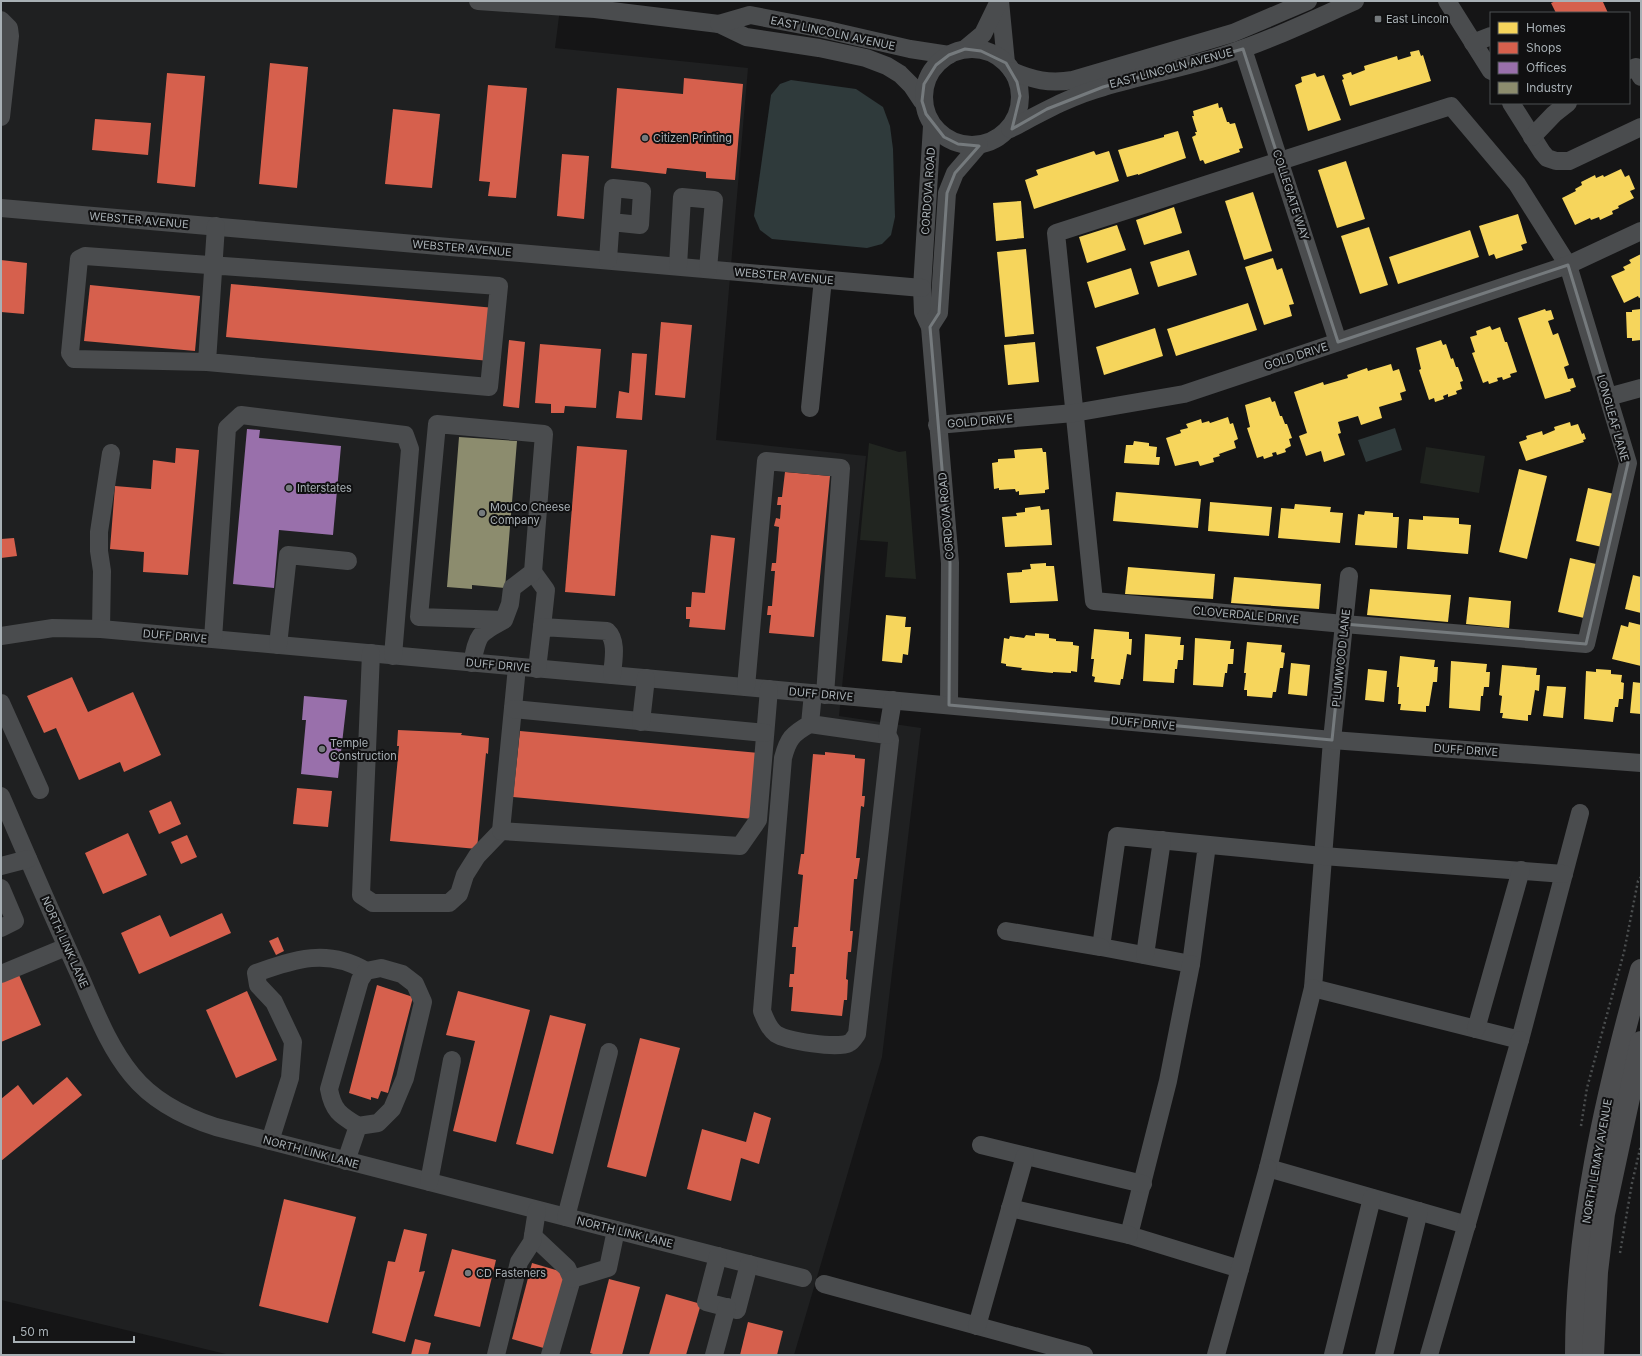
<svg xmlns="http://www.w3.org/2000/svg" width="1642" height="1356" font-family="Inter,sans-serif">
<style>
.built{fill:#1f2021}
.green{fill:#212520}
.water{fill:#2f3a3b}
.homes{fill:#f6d55c}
.shops{fill:#d6604d}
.offices{fill:#9970ab}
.industry{fill:#8c8c6e}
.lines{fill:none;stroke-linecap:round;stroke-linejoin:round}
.path{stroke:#4b4e4f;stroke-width:2.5;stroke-dasharray:2 3;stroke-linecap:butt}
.minor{stroke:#4a4c4e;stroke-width:18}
.major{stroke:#4d4e50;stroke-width:22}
.marked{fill:none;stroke:#757a7d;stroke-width:3;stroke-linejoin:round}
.poi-dot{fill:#757a7d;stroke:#101011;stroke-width:1.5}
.labels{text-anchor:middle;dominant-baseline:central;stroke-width:4;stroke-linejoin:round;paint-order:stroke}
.poi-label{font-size:11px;fill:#a8b0b5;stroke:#101011;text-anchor:start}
.street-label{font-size:11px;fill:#a8b0b5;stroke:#101011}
</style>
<rect width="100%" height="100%" fill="#151516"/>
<polygon class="built" points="1,1 561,1 555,48 748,68 716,440 866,456 839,716 921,728 882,1057 794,1355 230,1355 1,1300"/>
<g class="green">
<polygon points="869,443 899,452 906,451 916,579 885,577 888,542 860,540"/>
<polygon points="1426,447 1485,456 1479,493 1420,483"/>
</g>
<g class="water">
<polygon points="791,80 856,89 883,107 890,126 893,149 895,217 891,235 882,244 867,248 772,239 760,230 754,216 771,95 780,84"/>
<polygon points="1395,428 1402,450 1366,462 1358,440"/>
</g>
<g class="homes">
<polygon points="1419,50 1421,56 1423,55 1431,81 1350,106 1342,80 1344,79 1342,75 1351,72 1352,75 1365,70 1364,66 1397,56 1398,60 1411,56 1410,52"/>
<polygon points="1315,73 1317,77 1324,75 1341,120 1308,131 1295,85 1302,82 1301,77"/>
<polygon points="1218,103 1219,108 1222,107 1227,122 1229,122 1230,124 1235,123 1243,148 1239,149 1240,152 1205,164 1203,160 1200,161 1192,137 1196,135 1195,132 1197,132 1192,116 1194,116 1193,111"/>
<polygon points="1178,131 1186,158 1138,175 1138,174 1127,177 1118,150 1164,137 1164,135"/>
<polygon points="1094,151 1096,155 1109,151 1119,181 1034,209 1025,180 1038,175 1036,170"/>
<polygon points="1346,161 1365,219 1337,228 1318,170"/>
<polygon points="1621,169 1625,177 1629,175 1635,189 1630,191 1634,198 1618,206 1619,208 1612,211 1613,214 1600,220 1599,217 1591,220 1590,218 1575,225 1562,198 1576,191 1575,189 1582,185 1581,182 1595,175 1596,178 1603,175 1604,177"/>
<polygon points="1253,192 1272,251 1244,260 1225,201"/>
<polygon points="1021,201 1024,238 996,241 993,203"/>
<polygon points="1174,207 1182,233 1144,245 1136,220"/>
<polygon points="1518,214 1527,243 1521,245 1523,250 1496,259 1494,254 1489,256 1479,226"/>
<polygon points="1117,225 1126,250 1087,263 1079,237"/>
<polygon points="1369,227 1388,285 1360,294 1341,236"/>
<polygon points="1470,230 1479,257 1398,284 1389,257"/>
<polygon points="1026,249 1034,334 1005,337 997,252"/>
<polygon points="1189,250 1197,275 1158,287 1150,262"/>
<polygon points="1641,254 1641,297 1639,298 1638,296 1624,303 1611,276 1625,270 1623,267 1631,263 1629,260"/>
<polygon points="1273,258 1277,270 1282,268 1294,304 1289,305 1292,316 1264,325 1245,267"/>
<polygon points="1131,268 1139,294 1095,308 1087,282"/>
<polygon points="1248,303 1257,330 1176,356 1167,329"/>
<polygon points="1545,309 1546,311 1551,310 1554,319 1548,321 1553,335 1558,333 1569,365 1564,367 1568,379 1573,378 1576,387 1570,389 1571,391 1545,399 1518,318"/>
<polygon points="1641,309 1641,340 1632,341 1632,338 1627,338 1626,312 1632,312 1632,310"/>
<polygon points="1490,326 1492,330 1500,327 1505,342 1507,342 1517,372 1510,374 1511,377 1503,380 1502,377 1497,378 1498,381 1489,384 1488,381 1483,383 1472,353 1475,352 1470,337 1477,335 1476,331"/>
<polygon points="1155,328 1163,356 1104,375 1096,347"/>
<polygon points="1441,340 1443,345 1446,344 1451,359 1453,358 1456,367 1458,367 1463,381 1460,382 1462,389 1456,391 1457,394 1448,397 1448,394 1443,396 1444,399 1435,402 1434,398 1429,400 1419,370 1421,369 1416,348"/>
<polygon points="1035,342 1039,382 1008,385 1004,345"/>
<polygon points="1391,364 1393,371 1399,369 1406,391 1400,393 1402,400 1379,407 1382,418 1361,425 1358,416 1338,422 1341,433 1338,434 1345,455 1324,462 1321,451 1306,456 1299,436 1307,433 1294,392 1323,382 1324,385 1348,378 1347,375 1367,368 1368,371"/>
<polygon points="1270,397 1272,402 1275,401 1280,416 1282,416 1285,424 1287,424 1292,438 1289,439 1291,446 1285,449 1286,452 1277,455 1276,452 1272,453 1273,456 1264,459 1263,456 1257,458 1247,428 1250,427 1245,405"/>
<polygon points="1228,417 1230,424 1233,423 1238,439 1234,441 1236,448 1219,454 1220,456 1213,458 1214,462 1200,466 1198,461 1175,466 1166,438 1181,433 1180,430 1188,428 1186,424 1201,419 1202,423 1209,421 1210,423"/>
<polygon points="1570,422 1571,426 1578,424 1582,434 1584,433 1586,439 1583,440 1584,442 1526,461 1519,442 1527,439 1526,436 1542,431 1543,435 1555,430 1554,427"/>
<polygon points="1134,441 1149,443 1149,446 1157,447 1156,457 1160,457 1159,465 1124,463 1126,445 1133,445"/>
<polygon points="1042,448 1043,452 1046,452 1049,489 1045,490 1045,493 1019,495 1019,491 1016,492 1015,489 999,490 999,488 994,489 992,463 998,462 998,459 1015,458 1014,450"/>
<polygon points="1519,469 1547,476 1527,559 1499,552"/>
<polygon points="1588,488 1614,494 1602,547 1576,541"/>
<polygon points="1116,492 1201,499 1198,528 1113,521"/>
<polygon points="1210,502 1272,507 1269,536 1208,531"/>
<polygon points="1295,504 1331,507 1330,512 1343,513 1340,543 1278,538 1281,508 1294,509"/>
<polygon points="1040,506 1041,510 1049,509 1052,545 1005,547 1002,517 1017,516 1016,513 1025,512 1025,508"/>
<polygon points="1365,511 1393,513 1393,517 1399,517 1397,548 1355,545 1358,514 1364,515"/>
<polygon points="1423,516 1459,518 1459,524 1471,525 1468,554 1407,549 1409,519 1423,520"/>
<polygon points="1570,558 1596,564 1584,618 1558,612"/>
<polygon points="1046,563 1046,566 1054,566 1058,601 1010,603 1007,573 1022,572 1022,570 1031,569 1030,564"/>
<polygon points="1128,567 1215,574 1213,599 1125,594"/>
<polygon points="1633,575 1641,577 1641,613 1625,609"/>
<polygon points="1234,577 1321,584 1319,609 1231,603"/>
<polygon points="1370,589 1451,595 1448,622 1367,615"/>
<polygon points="1469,597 1511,601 1509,628 1466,624"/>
<polygon points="886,615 906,617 905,627 911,627 908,655 903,654 902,663 882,661"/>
<polygon points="1629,622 1641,625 1641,666 1612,659 1621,625 1628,627"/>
<polygon points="1094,629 1129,632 1129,639 1132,639 1131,655 1127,654 1123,679 1121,679 1120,685 1094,682 1095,677 1092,676 1094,659 1091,659"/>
<polygon points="1035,633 1049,634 1049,638 1056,639 1056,641 1073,642 1073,645 1079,646 1077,672 1071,671 1071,673 1053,672 1053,673 1021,670 1022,668 1006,666 1006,664 1001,663 1004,638 1009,639 1010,636 1024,638 1026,635 1035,636"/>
<polygon points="1145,634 1181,637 1180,645 1184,645 1183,660 1178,660 1177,669 1175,669 1174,683 1143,681"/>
<polygon points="1195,638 1231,641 1230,649 1234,649 1233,664 1228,664 1227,673 1225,673 1223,687 1193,685"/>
<polygon points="1247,642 1282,645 1281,652 1285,653 1283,668 1280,668 1276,692 1273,692 1272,698 1247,696 1247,690 1244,690 1246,673 1244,673"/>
<polygon points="1400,656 1435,660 1434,667 1438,667 1437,682 1433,682 1429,706 1426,706 1426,712 1400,710 1401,704 1398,704 1399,687 1397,687"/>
<polygon points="1451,661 1487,664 1486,672 1490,672 1489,687 1484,687 1483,696 1481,696 1480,711 1449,708"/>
<polygon points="1291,663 1310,665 1307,696 1288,694"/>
<polygon points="1502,665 1537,668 1536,675 1540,675 1539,691 1535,690 1531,715 1528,715 1528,721 1502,718 1503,713 1500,713 1502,696 1499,695"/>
<polygon points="1368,669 1387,671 1384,702 1365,700"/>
<polygon points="1596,669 1611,670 1611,674 1622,675 1621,682 1624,683 1623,699 1619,699 1618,707 1615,707 1613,722 1584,719 1586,671 1596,672"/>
<polygon points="1633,682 1641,683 1641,714 1630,713"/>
<polygon points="1547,686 1566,687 1563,718 1543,716"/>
</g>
<g class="shops">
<polygon points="1556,1 1603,2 1608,13 1556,13 1551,3"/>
<polygon points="270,63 308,67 297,188 259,184"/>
<polygon points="167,73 205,76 195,187 157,183"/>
<polygon points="684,78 743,84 735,180 706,178 706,172 667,168 666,174 611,168 617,88 683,94"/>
<polygon points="488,85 527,88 516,198 488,196 490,182 479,181"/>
<polygon points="393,109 440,114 432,188 385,184"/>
<polygon points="95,119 151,123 148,155 92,150"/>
<polygon points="562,154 589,156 584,219 557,216"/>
<polygon points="1,260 27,263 24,314 1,312"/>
<polygon points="231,284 495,308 490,361 226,337"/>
<polygon points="90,285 200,296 195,351 84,341"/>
<polygon points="661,322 692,325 685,398 655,395"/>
<polygon points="509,340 525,342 519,408 503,406"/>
<polygon points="540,344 601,349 596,408 565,406 564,413 551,413 551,404 535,403"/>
<polygon points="632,353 647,354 642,420 616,418 619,391 629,393"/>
<polygon points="577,446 627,450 615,596 565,592"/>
<polygon points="176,448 199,450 188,575 143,572 144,552 110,549 115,486 151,489 153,460 175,463"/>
<polygon points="785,472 830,476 814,637 769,633 771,615 767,615 768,606 772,606 775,571 771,571 772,563 776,563 779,527 774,526 776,518 780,519 781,505 777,505 778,497 782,497"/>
<polygon points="711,535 735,538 725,630 689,627 690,619 686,619 686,607 691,607 692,592 705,593"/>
<polygon points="14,538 17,556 1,558 1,539"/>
<polygon points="72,677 88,712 133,692 161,755 124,772 120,762 79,780 56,728 44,733 27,696"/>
<polygon points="398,730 462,733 461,735 489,738 488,754 486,753 477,849 390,841 399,746 397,746"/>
<polygon points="520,731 759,753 753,819 513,797"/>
<polygon points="825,752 855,755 855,758 865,759 862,796 865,796 864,807 861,806 856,858 860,858 857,879 854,879 850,931 853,931 851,952 848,952 846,979 848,980 847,1000 844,1000 842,1016 791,1011 793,987 789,987 790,974 794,974 796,947 792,947 794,927 798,927 803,875 798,874 801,854 804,854 813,754 825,755"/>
<polygon points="297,788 332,791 328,827 293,824"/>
<polygon points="171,801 181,824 159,834 149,811"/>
<polygon points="128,833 147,875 103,894 85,853"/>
<polygon points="187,835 197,857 181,864 171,842"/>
<polygon points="222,913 231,933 139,974 121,933 160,915 170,937"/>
<polygon points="278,937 284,951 276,955 269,941"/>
<polygon points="19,975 41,1025 1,1042 1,982"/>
<polygon points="377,985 413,997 388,1093 381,1091 378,1099 371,1097 371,1100 349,1093"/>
<polygon points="247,991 277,1060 236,1078 206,1010"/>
<polygon points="458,991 530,1010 496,1142 453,1131 475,1041 446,1035"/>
<polygon points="550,1015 586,1024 553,1154 516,1144"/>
<polygon points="640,1038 680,1048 646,1177 607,1167"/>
<polygon points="67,1077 82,1095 1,1161 1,1099 18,1085 33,1105"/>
<polygon points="754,1112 771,1118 759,1164 741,1158 731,1201 687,1189 702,1129 746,1142"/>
<polygon points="284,1199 356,1217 328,1323 259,1306"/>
<polygon points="404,1229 427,1234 419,1272 425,1271 405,1342 372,1333 388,1261 395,1262"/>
<polygon points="452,1249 496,1260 480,1327 434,1316"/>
<polygon points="532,1263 566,1273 547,1349 512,1339"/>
<polygon points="609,1279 640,1287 622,1355 596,1355 590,1353"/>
<polygon points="666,1294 701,1304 686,1355 649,1355"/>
<polygon points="748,1322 783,1331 777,1355 740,1355"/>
<polygon points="415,1339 431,1343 428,1355 411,1355"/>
</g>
<g class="offices">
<polygon points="247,429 260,430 259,438 341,446 333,535 279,530 274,588 233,584"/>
<polygon points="304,696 347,700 338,778 301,774 306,720 302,720"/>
</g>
<polygon class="industry" points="459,437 517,441 505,588 472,585 472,589 447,587"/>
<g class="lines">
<g class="path">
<polyline points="1581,1126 1587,1088 1624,952 1638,881 1641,877"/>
<polyline points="1620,1253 1632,1183 1641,1145"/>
</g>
<g class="minor">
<polyline points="478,1 595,9 719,24 746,37 819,48 866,58 887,66 900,74 912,86 922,101"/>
<polyline points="1000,1 1006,63"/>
<polyline points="1447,1 1491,71"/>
<polyline points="1,20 9,28 10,36 1,117"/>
<polyline points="719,24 750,15 823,29 910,49 949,55"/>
<polyline points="1473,43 1491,36"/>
<circle cx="972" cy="97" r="48"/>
<polyline points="965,49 983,34 999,1"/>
<polyline points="1243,49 1338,342"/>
<polyline points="1629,70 1636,67 1641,77"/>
<path d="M 1012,71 C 1033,80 1049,84 1073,80 L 1233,33 L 1308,1"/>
<polyline points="1511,103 1542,152 1547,158 1556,161 1569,161 1641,127"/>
<polygon points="1451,106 1517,184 1568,265 1628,463 1586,644 1344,624 1094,601 1056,233"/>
<polyline points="932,126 922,288 923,312 930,327 950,563 949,705"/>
<path d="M 1010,129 C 1041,113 1070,96 1104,87 C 1143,75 1184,68 1224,55 C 1269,41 1312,20 1355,1"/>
<polyline points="1532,137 1554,114 1568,103"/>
<polyline points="1,208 922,288"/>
<polyline points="608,260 613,188 642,191 640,225 611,222"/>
<polyline points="678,266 682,197 714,200 708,269"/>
<polyline points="930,327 939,313 947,193 955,173 979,145"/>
<polyline points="207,362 74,359 70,353 79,259 85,256 499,286 489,387 207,362 216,226"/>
<polyline points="1608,397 1641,388"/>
<polyline points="810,408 823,279"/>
<polyline points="937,425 1074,413 1184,394 1568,265 1641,231"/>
<polyline points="533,572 546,590 542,627"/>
<polyline points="1349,576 1332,740 1313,988 1520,1040 1580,813"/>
<polyline points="101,629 102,571 99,551 99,532 111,453"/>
<polyline points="1,636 53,628 101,629 1332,740 1641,763"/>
<polyline points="213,639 227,428 241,415 405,435 410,449 393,656"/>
<polyline points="278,645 288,555 348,561"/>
<polyline points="371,653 361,895 373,903 449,903 459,894 465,875 477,856 501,831"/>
<path d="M 472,663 C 478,634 478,634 504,620 L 510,604 L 512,588 L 533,572 L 544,434 L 437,424 L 419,617 L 504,620"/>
<polyline points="517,667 501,831 740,846 758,820 769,689"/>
<path d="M 537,669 L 542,627 L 607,631 C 618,641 613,662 612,675"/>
<polyline points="746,687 766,461 841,468 825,695"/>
<polyline points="1,703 40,790"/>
<polyline points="513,709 765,733"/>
<polyline points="641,722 646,678"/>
<path d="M 810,724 L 887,735 L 890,740 L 857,1034 C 855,1037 852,1042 849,1043 C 838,1049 787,1041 776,1034 C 769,1029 765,1019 762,1011 L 783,758 C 788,739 792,734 810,724 L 813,693"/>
<polyline points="887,735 893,700"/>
<path d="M 1,796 C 27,856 53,917 80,976 C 95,1010 108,1046 132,1075 C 153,1101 185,1117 216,1127 L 803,1278"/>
<polyline points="1207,845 1191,964 1101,947 1117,836 1323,856 1564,874"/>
<polyline points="1,866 28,859"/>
<polyline points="1,888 15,921 1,928"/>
<polyline points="1006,931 1101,947"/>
<polyline points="1145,955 1162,840"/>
<polyline points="1191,964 1168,1081 1129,1235 1240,1269"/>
<polyline points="1,974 66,947"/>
<polyline points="1313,988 1268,1168 1467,1225"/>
<polyline points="1476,1029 1521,870"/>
<path d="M 270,1141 L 290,1078 L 293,1042 L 274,1002 L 258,985 L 256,973 C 295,959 328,948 366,971"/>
<polyline points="981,1145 1143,1184"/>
<path d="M 346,1161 L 358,1126 L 378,1123 L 392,1109 L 405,1078 L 423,1002 L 415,984 L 402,974 L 381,968 L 366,971 L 360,980 L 329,1089 C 333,1111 340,1115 358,1126"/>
<polyline points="429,1182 452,1060"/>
<polyline points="1010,1208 1129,1235"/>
<polyline points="566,1217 609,1052"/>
<polyline points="533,1236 567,1268 572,1279 550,1355"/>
<polyline points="718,1256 706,1302 737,1310 749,1264"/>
<polyline points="572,1279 608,1268 616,1230"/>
<polyline points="824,1284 1084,1355"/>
<polyline points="977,1326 1025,1156"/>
<polyline points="496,1355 519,1262 532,1242 537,1210"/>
<polyline points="714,1355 727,1307"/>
<polyline points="1216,1355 1268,1168"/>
<polyline points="1333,1355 1372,1198"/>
<polyline points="1384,1355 1419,1211"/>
<polyline points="1429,1355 1520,1040"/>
</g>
<g class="major">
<path d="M 1576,1355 C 1576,1225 1606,1095 1641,970"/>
<polyline points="1593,1355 1597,1272 1604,1214 1641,1042"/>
</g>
</g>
<path class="marked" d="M 965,49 L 981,51 L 1006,63 L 1017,82 L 1020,96 L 1012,129 L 1047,109 L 1103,87 L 1243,49 L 1338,342 L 1568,265 L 1628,463 L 1586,644 L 1344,624 L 1332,740 L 949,705 L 950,563 L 930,327 L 939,313 L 947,193 L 955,173 L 979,146 L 958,144 L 944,137 L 926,114 L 922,101 L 924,84 L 936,65 L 949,55 Z"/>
<g class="poi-dot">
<rect x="1374" y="15" width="8" height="8" rx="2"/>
<circle cx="645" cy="138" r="4"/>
<circle cx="289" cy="488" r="4"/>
<circle cx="482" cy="513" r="4"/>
<circle cx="322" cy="749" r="4"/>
<circle cx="468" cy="1273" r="4"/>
</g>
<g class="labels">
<g class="poi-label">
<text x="1386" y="19">East Lincoln</text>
<text x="653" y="138">Citizen Printing</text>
<text x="297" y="488">Interstates</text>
<text x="490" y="507">MouCo Cheese<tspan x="490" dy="13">Company</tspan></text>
<text x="330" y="743">Temple<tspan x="330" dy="13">Construction</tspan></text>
<text x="476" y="1273">CD Fasteners</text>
</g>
<g class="street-label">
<text transform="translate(833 33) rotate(12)">EAST LINCOLN AVENUE</text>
<text transform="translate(1171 68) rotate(-15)">EAST LINCOLN AVENUE</text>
<text transform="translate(928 191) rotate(-86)">CORDOVA ROAD</text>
<text transform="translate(1291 195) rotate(72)">COLLEGIATE WAY</text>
<text transform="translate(139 220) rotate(5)">WEBSTER AVENUE</text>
<text transform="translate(462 248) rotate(5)">WEBSTER AVENUE</text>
<text transform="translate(784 276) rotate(5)">WEBSTER AVENUE</text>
<text transform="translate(1296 356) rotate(-18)">GOLD DRIVE</text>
<text transform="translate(1613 418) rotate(74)">LONGLEAF LANE</text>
<text transform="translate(980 421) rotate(-5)">GOLD DRIVE</text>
<text transform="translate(946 516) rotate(-95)">CORDOVA ROAD</text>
<text transform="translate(1246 615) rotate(5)">CLOVERDALE DRIVE</text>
<text transform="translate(175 636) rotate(5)">DUFF DRIVE</text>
<text transform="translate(1341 658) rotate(-84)">PLUMWOOD LANE</text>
<text transform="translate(498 665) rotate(5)">DUFF DRIVE</text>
<text transform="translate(821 694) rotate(5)">DUFF DRIVE</text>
<text transform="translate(1143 723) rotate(5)">DUFF DRIVE</text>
<text transform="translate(1466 750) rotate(4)">DUFF DRIVE</text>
<text transform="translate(65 942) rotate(66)">NORTH LINK LANE</text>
<text transform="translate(311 1152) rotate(15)">NORTH LINK LANE</text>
<text transform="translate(1597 1161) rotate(-80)">NORTH LEMAY AVENUE</text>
<text transform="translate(625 1232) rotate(14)">NORTH LINK LANE</text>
</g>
</g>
<rect width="1642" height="1356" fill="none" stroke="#a8b0b5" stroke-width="4"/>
<rect x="1490" y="12" width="140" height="92" fill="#101011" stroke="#4d5053"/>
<rect x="1498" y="22" width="20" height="12" fill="#f6d55c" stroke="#4d5053"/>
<text x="1526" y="32" font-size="12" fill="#a8b0b5">Homes</text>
<rect x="1498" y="42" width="20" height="12" fill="#d6604d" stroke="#4d5053"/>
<text x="1526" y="52" font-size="12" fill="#a8b0b5">Shops</text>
<rect x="1498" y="62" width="20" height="12" fill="#9970ab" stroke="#4d5053"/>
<text x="1526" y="72" font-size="12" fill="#a8b0b5">Offices</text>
<rect x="1498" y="82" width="20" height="12" fill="#8c8c6e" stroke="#4d5053"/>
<text x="1526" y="92" font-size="12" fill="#a8b0b5">Industry</text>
<path d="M14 1336v6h120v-6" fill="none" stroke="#a8b0b5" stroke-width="2"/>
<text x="20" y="1336" font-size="12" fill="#a8b0b5" stroke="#101011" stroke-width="3" paint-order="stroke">50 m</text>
</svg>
